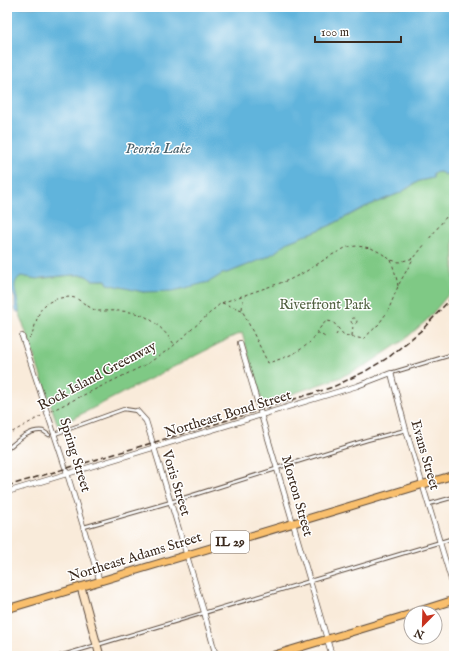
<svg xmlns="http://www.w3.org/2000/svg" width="461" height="663" font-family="'IM FELL English',serif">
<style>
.green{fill:#7fc985;stroke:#5d7a52}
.water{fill:#60b4dc;stroke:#4e6f7d}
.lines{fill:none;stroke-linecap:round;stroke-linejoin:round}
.lane-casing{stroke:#58473a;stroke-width:4.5}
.street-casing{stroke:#58473a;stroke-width:6}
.secondary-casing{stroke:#58473a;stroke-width:9}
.primary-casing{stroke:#58473a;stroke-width:9}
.path{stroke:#58473a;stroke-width:1;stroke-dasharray:3 3;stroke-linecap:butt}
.lane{stroke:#fff;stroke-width:2.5}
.street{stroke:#fff;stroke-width:4.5}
.secondary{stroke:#fde5c5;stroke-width:7}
.primary{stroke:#f9bf6d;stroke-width:7}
.rail{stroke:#3b2a1e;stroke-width:1.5;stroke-dasharray:6 3;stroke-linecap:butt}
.labels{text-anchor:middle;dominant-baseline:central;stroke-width:3;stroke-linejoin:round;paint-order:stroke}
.shield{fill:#fff;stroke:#766a62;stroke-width:1}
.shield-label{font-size:13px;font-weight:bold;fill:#3b2a1e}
.park-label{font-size:14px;fill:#536242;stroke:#fff}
.street-label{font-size:14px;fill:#3b2a1e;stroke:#fff}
.water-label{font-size:15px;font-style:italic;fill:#4a616a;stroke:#fff}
</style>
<rect width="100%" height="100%" fill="#fff"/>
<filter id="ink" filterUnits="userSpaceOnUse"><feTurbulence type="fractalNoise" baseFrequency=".025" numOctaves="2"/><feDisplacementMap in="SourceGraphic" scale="8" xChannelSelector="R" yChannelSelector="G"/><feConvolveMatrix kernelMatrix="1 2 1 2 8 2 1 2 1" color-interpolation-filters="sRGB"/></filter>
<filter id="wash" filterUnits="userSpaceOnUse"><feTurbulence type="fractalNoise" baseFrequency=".012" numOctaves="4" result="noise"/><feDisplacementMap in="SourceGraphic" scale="16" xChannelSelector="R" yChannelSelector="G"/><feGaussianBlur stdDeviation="0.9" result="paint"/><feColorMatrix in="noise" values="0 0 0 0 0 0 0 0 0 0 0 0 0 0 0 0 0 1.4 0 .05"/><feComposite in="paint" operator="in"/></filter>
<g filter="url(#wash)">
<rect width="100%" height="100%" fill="#f9ebda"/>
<polygon class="green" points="454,170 454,288 427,320 404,340 368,364 341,377 263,404 242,333 234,336 58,426 19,312 14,284 16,279 21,276 37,279 72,275 85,275 92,280 106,280 108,284 143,292 209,282 222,274 230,272 265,258 274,253 288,242 329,226 365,207 400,193 419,181 433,178 433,173 440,172 445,175"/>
<path class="water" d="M 7,7 L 454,7 L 454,170 L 445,175 L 440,172 L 433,173 L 433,178 L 419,181 L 400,193 L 365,207 L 329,226 L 288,242 L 274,253 L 265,258 L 230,272 L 222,274 L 209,282 L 173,291 L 143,292 L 108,284 L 106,280 L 92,280 L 85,275 L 72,275 L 41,278 L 37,279 L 21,276 C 8,284 20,299 19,312 L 17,312 L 15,309 L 15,299 L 7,280 Z"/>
</g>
<g filter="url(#ink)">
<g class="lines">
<g class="lane-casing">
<g id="lane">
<polyline points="391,373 454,354"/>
<polyline points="55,434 124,409 137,411"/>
<path d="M 7,449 C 17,441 29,429 43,431 L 49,435"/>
<polyline points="277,468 367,440 406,430"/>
<polyline points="429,504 454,497"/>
<polyline points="84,527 171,502 276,469"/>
<polyline points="60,656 454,538"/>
</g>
</g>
<g class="street-casing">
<g id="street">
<polyline points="22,336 67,473 100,582"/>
<polyline points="240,343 332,656"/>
<polyline points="137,411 146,421 204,612 216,656"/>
<polyline points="7,492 357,386 391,373 406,430 454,589"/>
</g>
</g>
<g class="secondary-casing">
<polyline id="secondary" points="81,587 100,656"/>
</g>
<g class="primary-casing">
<g id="primary">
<polyline points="7,609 454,475"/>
<polyline points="413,613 454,600"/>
<polyline points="271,656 411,614"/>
</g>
</g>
<g class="path">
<polyline points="391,260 396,276 398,286"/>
<path d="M 222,303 L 242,310 L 268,363 C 284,358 299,353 311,341 C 317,335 319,326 327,321 L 333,322 L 344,335 L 363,339 L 378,325 L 388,311 L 399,284 L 413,259"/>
<polyline points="242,309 243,300 247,294"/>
<circle cx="354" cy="321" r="3"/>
<polyline points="317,332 325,337"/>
<polyline points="336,335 339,330"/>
<polyline points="352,336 353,325"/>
<path d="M 29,338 L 32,335 C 35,327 37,315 42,308 C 48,300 65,295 75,298 C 82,301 89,308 97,311 C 109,311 123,310 135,313 C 151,316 165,331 174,344"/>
<polyline points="51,411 147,364 171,348 221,303 289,280 305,272 330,256 347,247 357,246 371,248 381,253 391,260 399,262 414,258 454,207"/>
<polyline points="7,435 43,415"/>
</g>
<use href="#lane" class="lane"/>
<use href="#street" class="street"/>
<use href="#secondary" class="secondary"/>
<use href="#primary" class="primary"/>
<polyline class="rail" points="7,486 202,428 333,387 364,372 389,357 423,329 454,295"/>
</g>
</g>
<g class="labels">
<rect class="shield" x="211" y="531" width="38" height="22" rx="3"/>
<g class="shield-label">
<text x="230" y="542">IL 29</text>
</g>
<g class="park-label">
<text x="325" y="305">Riverfront Park</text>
</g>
<g class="street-label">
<text transform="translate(97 376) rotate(-28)">Rock Island Greenway</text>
<text transform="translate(228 414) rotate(-17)">Northeast Bond Street</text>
<text transform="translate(75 455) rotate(73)">Spring Street</text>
<text transform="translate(425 455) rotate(74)">Evans Street</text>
<text transform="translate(176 483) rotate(73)">Voris Street</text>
<text transform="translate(297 496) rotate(74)">Morton Street</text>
<text transform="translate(135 557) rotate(-17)">Northeast Adams Street</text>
</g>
<g class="water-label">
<text x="158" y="148">Peoria Lake</text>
</g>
</g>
<rect width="461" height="663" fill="none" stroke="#fff" stroke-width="24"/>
<g transform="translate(423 625) rotate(203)"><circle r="19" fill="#ffffff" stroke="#b1aaa5"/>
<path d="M0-3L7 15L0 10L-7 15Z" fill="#c8321e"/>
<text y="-6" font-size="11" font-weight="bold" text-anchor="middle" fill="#3b2a1e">N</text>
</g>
<path d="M315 36v6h86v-6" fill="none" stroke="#3b2a1e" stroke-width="2"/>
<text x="321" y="36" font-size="12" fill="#3b2a1e" stroke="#ffffff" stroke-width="3" paint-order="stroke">100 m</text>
</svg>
